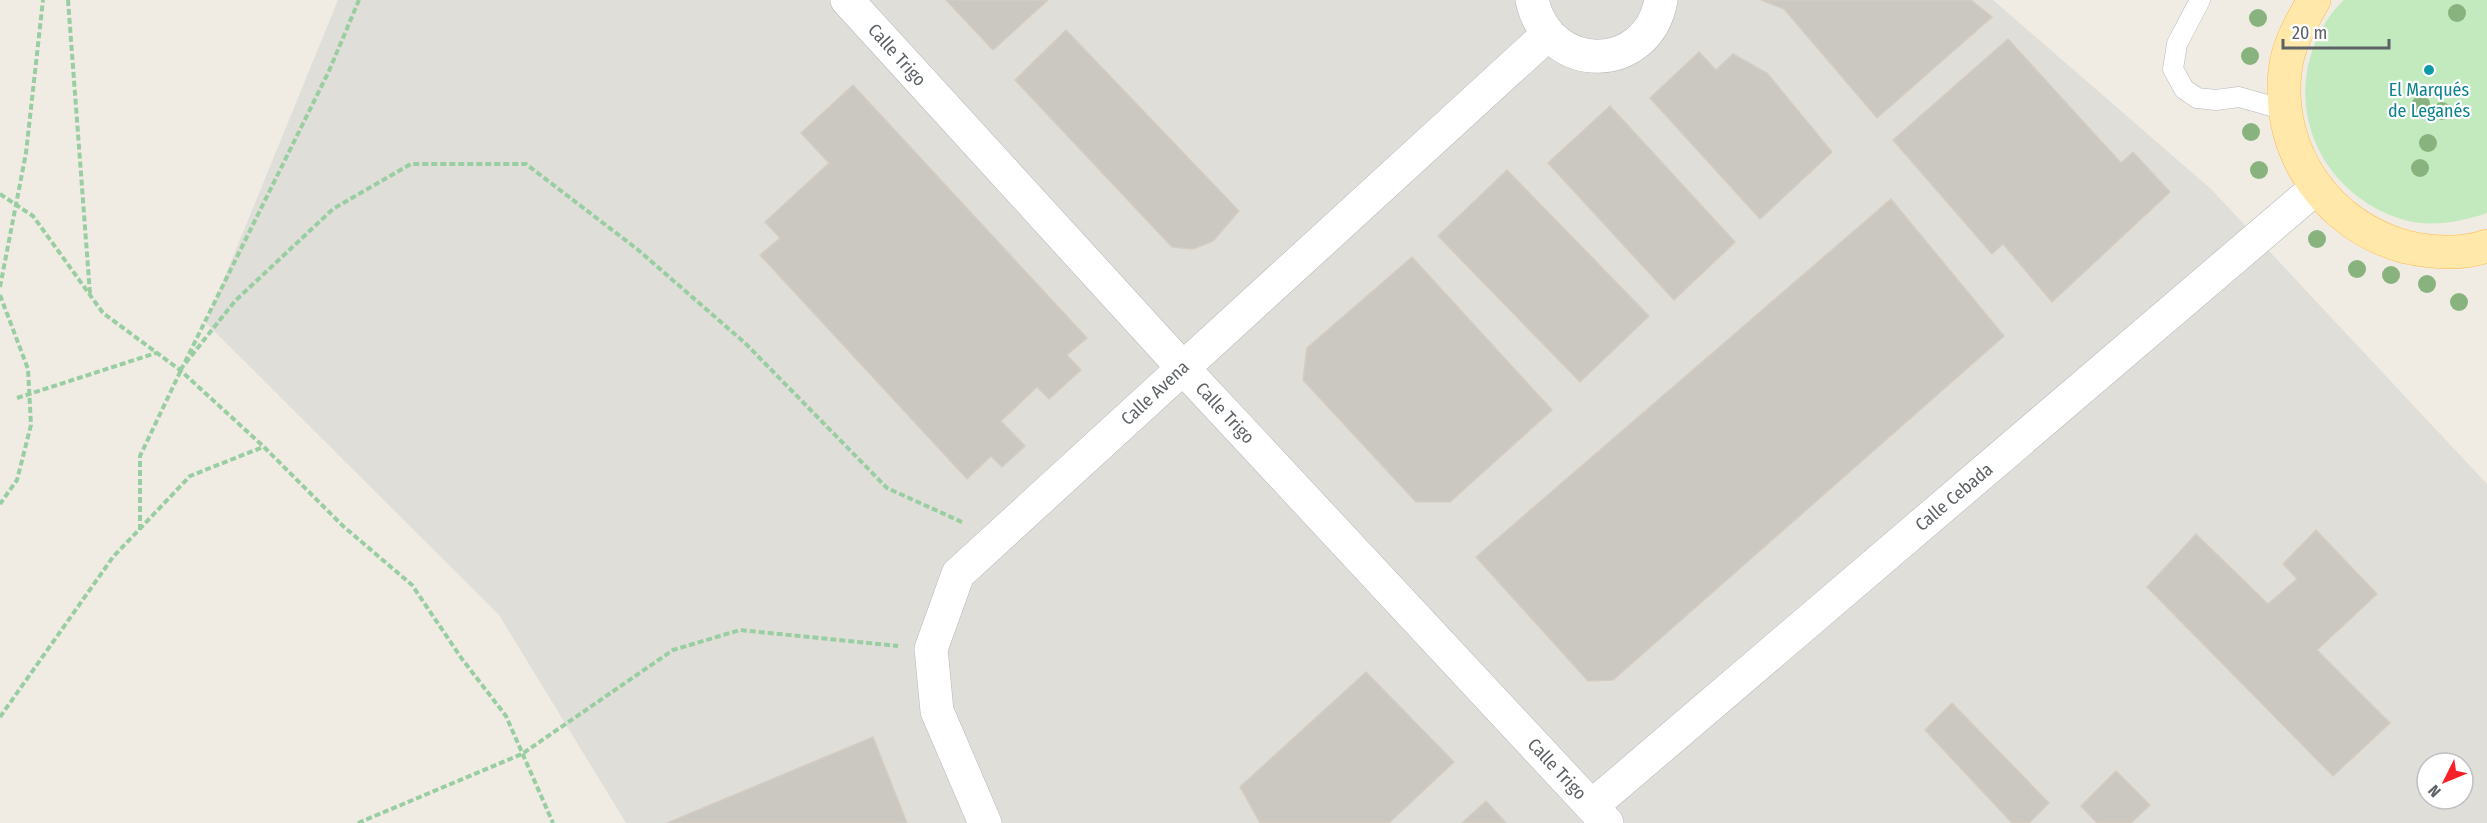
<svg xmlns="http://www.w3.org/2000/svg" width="2487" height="823" font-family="'Fira Sans Condensed',sans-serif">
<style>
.industrial{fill:#e0ded8;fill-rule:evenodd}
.green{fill:#c3eabe}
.building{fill:#cbc7c1;stroke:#d5cdc2;stroke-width:1.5}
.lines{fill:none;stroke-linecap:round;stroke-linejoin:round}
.lane-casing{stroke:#b5b8bc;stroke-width:21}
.street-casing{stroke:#b5b8bc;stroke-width:34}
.primary-casing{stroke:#feb94f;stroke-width:34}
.path{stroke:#98cea1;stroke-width:4;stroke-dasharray:6 3;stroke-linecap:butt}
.lane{stroke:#fff;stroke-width:20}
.street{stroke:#fff;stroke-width:33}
.primary{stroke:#ffe8aa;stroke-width:33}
.tree{fill:#88b37f}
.culture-dot{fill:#0f9aa8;stroke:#fff;stroke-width:2}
.labels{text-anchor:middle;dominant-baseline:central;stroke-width:4.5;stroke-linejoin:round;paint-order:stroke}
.street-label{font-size:18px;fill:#5c6266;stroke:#fff}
.culture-label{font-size:18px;fill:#0d838f;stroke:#fff}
</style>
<rect width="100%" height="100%" fill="#f0ece4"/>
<path class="industrial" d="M 338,0 L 1993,0 L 2211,189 L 2487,484 L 2487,823 L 626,823 L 499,615 L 206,323 ZM 2427,763 L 2463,763 L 2463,799 L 2427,799 Z"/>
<path class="green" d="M 2344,0 L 2487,0 L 2487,213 C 2461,222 2428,228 2401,219 C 2338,199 2296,138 2307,71 C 2312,45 2324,18 2344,0 Z"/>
<g class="building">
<polygon points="946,0 1048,0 993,50"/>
<polygon points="1761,0 1971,0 1992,17 1877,118 1784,9"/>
<polygon points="1066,30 1239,211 1213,241 1193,249 1172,247 1015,80"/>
<polygon points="2008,39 2121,163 2133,152 2170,192 2052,302 2003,244 1992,254 1893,140"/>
<polygon points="1699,52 1716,70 1733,54 1767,73 1832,152 1760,219 1650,98"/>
<polygon points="853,85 1087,338 1067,355 1081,370 1049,399 1037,387 1001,421 1025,446 1002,467 991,456 967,479 760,255 780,238 765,222 829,163 801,133"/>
<polygon points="1610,106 1735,242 1674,300 1548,163"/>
<polygon points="1507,170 1649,316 1580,382 1438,236"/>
<polygon points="1891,199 2004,336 1613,680 1588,681 1476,557"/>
<polygon points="1412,257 1552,410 1450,502 1416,502 1303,380 1307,348"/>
<polygon points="2316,530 2377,594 2317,650 2390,723 2333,776 2147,587 2196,534 2268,604 2297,579 2283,564"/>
<polygon points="1366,672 1454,762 1389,823 1260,823 1240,787"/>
<polygon points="1952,703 2049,803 2029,823 2012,823 1925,730"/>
<polygon points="873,737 907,823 667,823"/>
<polygon points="2116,771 2150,805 2131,823 2097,823 2081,806"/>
<polygon points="1486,801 1506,823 1462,823"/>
</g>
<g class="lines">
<g class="lane-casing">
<polyline id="lane" points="2200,0 2177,44 2173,69 2184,89 2197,98 2216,100 2239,97 2285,110"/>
</g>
<g class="street-casing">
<g id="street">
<polyline points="847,0 1182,367 1607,823"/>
<path d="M 1532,0 C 1549,76 1648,74 1661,0"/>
<polyline points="1592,806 2316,188"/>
<polyline points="985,823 937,711 931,649 958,574 1547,35"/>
</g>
</g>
<g class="primary-casing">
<path id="primary" d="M 2314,0 C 2301,23 2288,44 2285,71 C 2276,153 2328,226 2406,247 C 2433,253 2461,255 2487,246"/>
</g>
<g class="path">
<polyline points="68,0 90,294"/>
<polyline points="0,194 33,216 103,313 180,370 263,446 343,526 412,585 462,659 506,716 553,823"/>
<polyline points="0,287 26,153 43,0"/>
<polyline points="0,295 28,369 31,425 17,480 0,504"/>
<polyline points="185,362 329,71 359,0"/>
<polyline points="180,370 235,301 333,209 411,164 526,164 637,249 745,343 887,488 964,523"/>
<polyline points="17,398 156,353"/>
<polyline points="140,530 140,456 182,368"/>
<polyline points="0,717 113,557 190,476 263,447"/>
<polyline points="358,823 522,754 673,650 740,630 898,646"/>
</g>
<use href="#lane" class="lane"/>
<use href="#street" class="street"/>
<use href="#primary" class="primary"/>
</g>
<g class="tree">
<circle cx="2457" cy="13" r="9"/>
<circle cx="2258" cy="18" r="9"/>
<circle cx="2250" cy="56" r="9"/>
<circle cx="2421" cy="104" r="9"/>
<circle cx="2442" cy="111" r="9"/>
<circle cx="2251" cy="132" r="9"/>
<circle cx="2428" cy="143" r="9"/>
<circle cx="2420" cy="168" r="9"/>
<circle cx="2259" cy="170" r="9"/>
<circle cx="2317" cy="239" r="9"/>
<circle cx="2357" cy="269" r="9"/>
<circle cx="2391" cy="275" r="9"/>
<circle cx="2427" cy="284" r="9"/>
<circle cx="2459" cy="302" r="9"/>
</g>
<circle class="culture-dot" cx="2429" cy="70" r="6"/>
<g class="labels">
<g class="street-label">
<text transform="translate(897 55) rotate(48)">Calle Trigo</text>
<text transform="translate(1155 393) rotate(-43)">Calle Avena</text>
<text transform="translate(1225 413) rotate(47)">Calle Trigo</text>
<text transform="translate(1954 497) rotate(-40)">Calle Cebada</text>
<text transform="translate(1557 769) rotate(47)">Calle Trigo</text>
</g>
<g class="culture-label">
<text x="2429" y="90">El Marqués<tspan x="2429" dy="21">de Leganés</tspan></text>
</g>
</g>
<g transform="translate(2445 781) rotate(227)"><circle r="28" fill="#ffffff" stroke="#bec0c2" stroke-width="1.5"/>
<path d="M0-4.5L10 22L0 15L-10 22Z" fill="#f92129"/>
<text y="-9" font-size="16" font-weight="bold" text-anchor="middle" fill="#5c6266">N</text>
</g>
<path d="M2283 39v9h106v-9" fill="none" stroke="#5c6266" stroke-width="3"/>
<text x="2292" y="39" font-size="18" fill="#5c6266" stroke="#ffffff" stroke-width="4.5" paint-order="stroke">20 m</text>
</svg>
